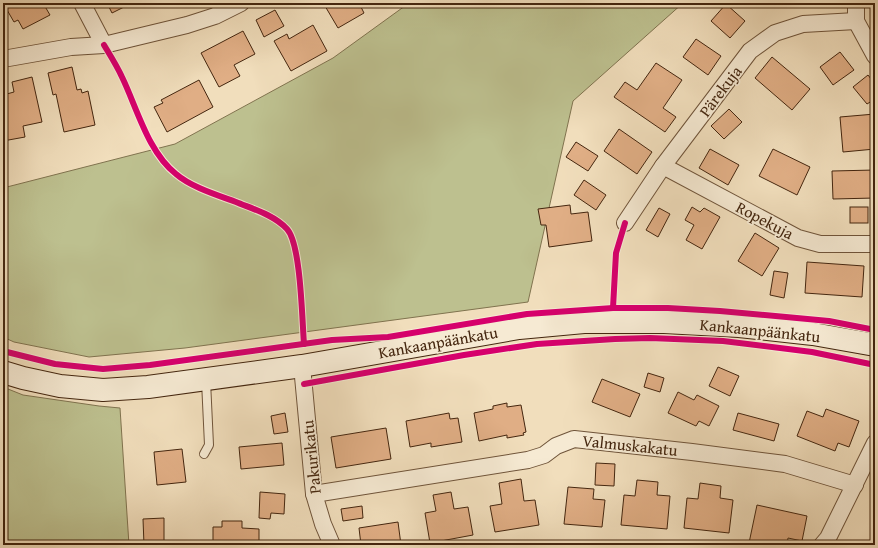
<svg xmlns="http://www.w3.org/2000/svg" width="878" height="548" font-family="'Gentium Book Plus',serif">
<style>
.green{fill:#bdc08f;stroke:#80734f}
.building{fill:#e0ae85;stroke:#44260f}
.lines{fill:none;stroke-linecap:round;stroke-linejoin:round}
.lane-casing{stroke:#6f543a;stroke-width:10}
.street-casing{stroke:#6f543a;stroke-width:18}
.secondary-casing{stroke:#44260f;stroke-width:24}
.lane{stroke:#f6ead3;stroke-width:8}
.street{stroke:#f6ead3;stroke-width:16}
.secondary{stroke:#f6ead3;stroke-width:22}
.cycleway-casing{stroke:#f6ead3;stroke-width:8}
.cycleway{stroke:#d6006c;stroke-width:6}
.labels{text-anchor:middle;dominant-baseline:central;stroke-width:3.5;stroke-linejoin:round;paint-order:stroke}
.street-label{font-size:16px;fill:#44260f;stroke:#f6ead3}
</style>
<rect width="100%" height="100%" fill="#f1debc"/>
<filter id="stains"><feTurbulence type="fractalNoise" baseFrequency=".005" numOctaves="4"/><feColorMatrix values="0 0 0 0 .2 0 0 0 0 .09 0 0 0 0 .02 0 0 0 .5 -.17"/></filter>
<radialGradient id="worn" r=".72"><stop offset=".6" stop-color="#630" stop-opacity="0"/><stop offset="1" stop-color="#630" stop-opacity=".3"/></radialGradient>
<g class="green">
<polygon points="409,3 683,3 573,101 528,302 185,348 89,357 14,342 3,337 3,188 175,144 333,58"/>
<polygon points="3,387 23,395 99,406 120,408 129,545 3,545"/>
</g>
<g class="building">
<polygon points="3,3 43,3 50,15 23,29 18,20 14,22"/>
<polygon points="107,3 132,3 112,13"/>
<polygon points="331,3 359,3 364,13 338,28 325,6"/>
<polygon points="726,4 745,21 730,38 711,21"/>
<polygon points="275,10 284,26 264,37 256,20"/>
<polygon points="313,25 327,51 291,71 274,41 287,34 289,39"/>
<polygon points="243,31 255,54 234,65 240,76 219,87 201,53"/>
<polygon points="696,39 721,56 708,75 683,57"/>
<polygon points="840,52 854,70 833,85 820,67"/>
<polygon points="772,57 810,89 792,110 755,78"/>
<polygon points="656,63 682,80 663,108 676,117 665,132 614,97 625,82 637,90"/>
<polygon points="72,67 77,90 81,89 82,93 88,91 95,125 64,132 56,94 53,95 48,73"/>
<polygon points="868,75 875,84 875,99 867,104 853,87"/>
<polygon points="32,77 42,122 23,126 25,137 3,141 3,95 14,92 12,82"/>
<polygon points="199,80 213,107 167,132 154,107 163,103 161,100"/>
<polygon points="729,109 742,122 724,139 711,126"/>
<polygon points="875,114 875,149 843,152 840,117"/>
<polygon points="619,129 652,152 637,174 604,151"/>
<polygon points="576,142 598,156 588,171 566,157"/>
<polygon points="710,149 739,165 728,185 699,168"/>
<polygon points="773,149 810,167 797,195 759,176"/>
<polygon points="875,170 875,198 833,199 832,171"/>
<polygon points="584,180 606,195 596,210 574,195"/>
<polygon points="570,205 571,214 588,212 592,241 549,247 546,225 541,225 538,209"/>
<polygon points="692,207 700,212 704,208 720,217 702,249 686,240 694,225 685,220"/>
<rect x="850" y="207" width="18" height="16"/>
<polygon points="659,208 670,214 658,237 646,230"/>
<polygon points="755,233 779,248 762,276 738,261"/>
<polygon points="807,262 864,266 862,297 805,293"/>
<polygon points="774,271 788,273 784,298 770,295"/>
<polygon points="872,290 875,291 875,315 871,315"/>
<polygon points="718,367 739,376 730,396 709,386"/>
<polygon points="648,373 664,378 660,392 644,387"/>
<polygon points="602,379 640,394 630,417 592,402"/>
<polygon points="678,392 694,400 697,395 719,406 709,426 699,421 696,426 668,413"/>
<polygon points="507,403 507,407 521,405 526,432 523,433 524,435 507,438 507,435 479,441 474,413 493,409 493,406"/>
<polygon points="826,409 859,421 849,447 838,443 835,451 797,436 807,411 823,417"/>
<polygon points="285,413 288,432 274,434 271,416"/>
<polygon points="449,413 450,419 458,418 462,442 431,447 431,443 410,447 406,421"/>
<polygon points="738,413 779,424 774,441 733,430"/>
<polygon points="386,428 391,459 336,468 331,437"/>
<polygon points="282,443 284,465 241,469 239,447"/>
<polygon points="182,449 186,482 157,485 154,452"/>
<polygon points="596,463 615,464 614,486 595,485"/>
<polygon points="521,479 524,501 535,500 539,525 495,532 490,506 502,504 499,483"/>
<polygon points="637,480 658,482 657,495 670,496 667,529 621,525 624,495 635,496"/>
<polygon points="700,483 721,486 720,498 733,500 729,533 684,528 687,498 698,499"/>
<polygon points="568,487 594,489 593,499 605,500 602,527 564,524"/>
<polygon points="260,492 285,494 284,514 271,513 270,519 259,518"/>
<polygon points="451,492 454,509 468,507 473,535 430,543 425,513 436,511 433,495"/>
<polygon points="757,505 807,516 802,541 788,538 787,545 758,545 749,543"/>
<polygon points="362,506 363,518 343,521 341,509"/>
<polygon points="164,518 164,545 144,545 143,519"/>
<polygon points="222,521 242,521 242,528 259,529 259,545 213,545 213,527 222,527"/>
<polygon points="398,522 401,545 361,545 359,528"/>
</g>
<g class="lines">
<g class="lane-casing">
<polyline id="lane" points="204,454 209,445 206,381"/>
</g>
<g class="street-casing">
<g id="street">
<polyline points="82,3 104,45"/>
<polyline points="856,3 856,21 875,56"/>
<polyline points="3,59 71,47 104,45 133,38 187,25 215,16 241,3"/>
<polyline points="663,166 798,238 820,244 875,244"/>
<polyline points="625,223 663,166 750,51 775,33 803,24 856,21"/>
<polyline points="302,366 314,494 323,524 332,545"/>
<polyline points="314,494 528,460 544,455 556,446 574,439 692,452 785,464 855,485"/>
<polyline points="822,545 828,538 875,443"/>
</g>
</g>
<g class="secondary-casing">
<polyline id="secondary" points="3,372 23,378 60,386 103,390 148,387 302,366 519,328 584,322 664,322 739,326 813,334 875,345"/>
</g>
<use href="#lane" class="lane"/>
<use href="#street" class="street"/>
<use href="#secondary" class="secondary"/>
<g class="cycleway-casing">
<g id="cycleway">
<path d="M 104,45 C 110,55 117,66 122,77 C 137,108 148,152 176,174 C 191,187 217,195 236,202 C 253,209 274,215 287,229 C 301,244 302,320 304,344"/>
<polyline points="613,308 616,253 625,223"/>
<polyline points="3,351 55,364 103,369 150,365 332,340 388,337 527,314 613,308 668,308 720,311 829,321 875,330"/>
<polyline points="304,384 464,355 537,344 615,339 650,338 723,341 812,352 875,365"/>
</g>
</g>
<use href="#cycleway" class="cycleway"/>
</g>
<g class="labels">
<g class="street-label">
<text transform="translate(720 91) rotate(-53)">Pärekuja</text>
<text transform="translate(765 220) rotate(28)">Ropekuja</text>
<text transform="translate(760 330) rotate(6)">Kankaanpäänkatu</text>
<text transform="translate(438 342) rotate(-10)">Kankaanpäänkatu</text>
<text transform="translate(630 445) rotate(6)">Valmuskakatu</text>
<text transform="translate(311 457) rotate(-96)">Pakurikatu</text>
</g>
</g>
<rect width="878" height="548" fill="none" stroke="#f1debc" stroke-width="16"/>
<rect x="4" y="4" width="870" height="540" fill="none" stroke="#44260f" stroke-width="2"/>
<rect x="8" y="8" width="862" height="532" fill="none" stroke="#44260f"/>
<rect width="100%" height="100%" filter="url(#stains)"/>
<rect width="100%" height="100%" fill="url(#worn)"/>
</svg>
